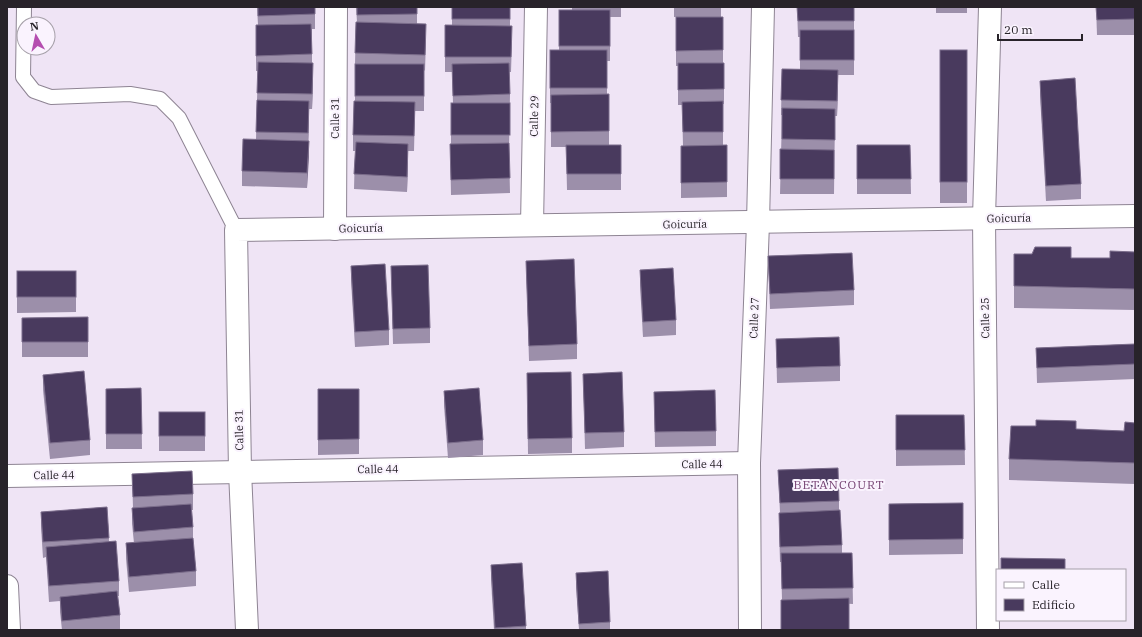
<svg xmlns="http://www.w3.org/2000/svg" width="1142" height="637" font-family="'IBM Plex Serif',serif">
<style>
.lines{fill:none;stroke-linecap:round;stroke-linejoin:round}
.lane-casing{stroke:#8e8493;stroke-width:16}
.street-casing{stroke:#8e8493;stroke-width:24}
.lane{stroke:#fff;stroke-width:14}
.street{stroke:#fff;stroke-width:22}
.wall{fill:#9c8faa}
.shaded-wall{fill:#7b6d8b}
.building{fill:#493a5e;stroke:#7b6d8b}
.labels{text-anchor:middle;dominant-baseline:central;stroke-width:4;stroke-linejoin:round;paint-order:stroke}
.street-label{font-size:11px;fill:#28232a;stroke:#faf3fe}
.neighbourhood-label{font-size:12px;letter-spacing:1px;fill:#764273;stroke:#faf3fe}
</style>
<rect width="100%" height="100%" fill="#efe4f5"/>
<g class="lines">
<g class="lane-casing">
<polyline id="lane" points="24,7 23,77 34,91 51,97 130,94 160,99 179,118 236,230"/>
</g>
<g class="street-casing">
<g id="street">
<polyline points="532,225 536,7"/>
<polyline points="335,229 336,7"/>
<polyline points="7,476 749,463"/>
<polyline points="7,586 9,630"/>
<polyline points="247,630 240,471 236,230 1135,216"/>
<polyline points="750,630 749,463 758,223 763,7"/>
<polyline points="988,630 984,218 990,7"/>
</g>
</g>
<use href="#lane" class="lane"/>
<use href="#street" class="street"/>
</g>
<g class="wall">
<polygon points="257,7 315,7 315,29 312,29 312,63 313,78 312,109 309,109 307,188 242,186 242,171 256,139 257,100 258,71 256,71 256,25 258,25"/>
<polygon points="356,7 417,7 417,24 426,39 425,71 424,70 424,111 415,111 414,151 408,151 407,192 354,189 355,151 353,151 353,135 355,101 355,64 356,22 357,22"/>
<polygon points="452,7 510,7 510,26 512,41 511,72 509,72 510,94 509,150 510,193 451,195 450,144 451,144 451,103 453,103 452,72 445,72 445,25 452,25"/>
<polygon points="572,7 621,7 621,17 610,17 610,61 607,61 607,94 609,94 609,145 621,145 621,190 567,190 566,147 551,147 551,103 550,103 550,50 559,50 559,10 572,10"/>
<polygon points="674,7 721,7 721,17 723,17 723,63 724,63 724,104 723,104 723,145 727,145 727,197 681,198 681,146 683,146 682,105 678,105 678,66 676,66 676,17 674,17"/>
<polygon points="797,7 854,7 854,75 838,75 837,116 835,116 834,194 780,194 782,115 781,115 782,69 800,69 800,37 798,37"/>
<rect x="936" y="7" width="31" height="6"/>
<polygon points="1096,7 1135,7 1135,35 1097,35"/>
<rect x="940" y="50" width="27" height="153"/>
<polygon points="1040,81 1081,184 1081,199 1046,201 1040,96"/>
<polygon points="857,145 910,145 911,194 857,194"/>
<polygon points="1135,252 1135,310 1014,308 1014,286 1071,258 1110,258"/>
<polygon points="768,256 854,290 854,305 770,309"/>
<polygon points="526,261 577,344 577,359 529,361"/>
<polygon points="351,266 389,330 389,345 355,347 351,281"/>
<polygon points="391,266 430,328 430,343 393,344"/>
<polygon points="640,270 676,320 676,335 643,337 640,286"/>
<polygon points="17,271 76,271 76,312 17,313"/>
<polygon points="88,317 88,357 22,357 22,318"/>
<polygon points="776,339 840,366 840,381 777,383"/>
<polygon points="1135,344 1135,379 1037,383 1036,348"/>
<polygon points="527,373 572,438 572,453 528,454"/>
<polygon points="583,374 624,432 624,447 585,449"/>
<polygon points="43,375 90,440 90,455 50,459 43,390"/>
<polygon points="141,388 142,449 106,449 106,389"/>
<polygon points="318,389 359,389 359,454 318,455"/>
<polygon points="444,391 483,440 483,455 448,458 444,406"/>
<polygon points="654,392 716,431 716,446 655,447"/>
<rect x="159" y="412" width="46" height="39"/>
<polygon points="896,415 964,415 965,465 896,466"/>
<polygon points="1135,423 1135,484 1009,480 1009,459 1076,429 1124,431"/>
<polygon points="778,470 839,501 839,510 842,545 842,553 852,553 853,604 782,600 781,562 780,562 779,528 779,513 780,513"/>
<polygon points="132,474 193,494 193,510 192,510 193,527 193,539 196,571 196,586 129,592 126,559 126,543 134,543 132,524 132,508 133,508"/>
<polygon points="963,503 963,554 889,555 889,504"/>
<polygon points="107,507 109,541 119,581 119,596 118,596 120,615 120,630 62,630 60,612 60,601 49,602 46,557 43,558 41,527 41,512"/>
<polygon points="491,565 526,626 526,630 494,630 491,580"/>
<polygon points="576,573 610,622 610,630 579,630 576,588"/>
</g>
<g class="shaded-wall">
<polygon points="313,63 313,78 312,109 312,94"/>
<polygon points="838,70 838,86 837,116 837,101"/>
<polygon points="309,101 309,116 308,148 308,133"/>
<polygon points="309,141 309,157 307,188 307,173"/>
<polygon points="408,144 408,159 407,192 407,177"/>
</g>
<g class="building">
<polygon points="258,7 315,7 315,14 258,16"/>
<polygon points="357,7 417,7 417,14 357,15"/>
<rect x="452" y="7" width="58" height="12"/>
<polygon points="797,7 854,7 854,21 798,21"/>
<polygon points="1096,7 1135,7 1135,19 1097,20"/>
<rect x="559" y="10" width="51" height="36"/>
<polygon points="676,17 723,17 723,50 676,51"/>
<polygon points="356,22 426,24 425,55 355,53"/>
<polygon points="311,24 312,54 256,56 256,25"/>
<polygon points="445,25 512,26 511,57 445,57"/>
<rect x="800" y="30" width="54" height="30"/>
<rect x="550" y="50" width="57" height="38"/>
<rect x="940" y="50" width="27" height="132"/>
<polygon points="258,62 313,63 312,94 257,93"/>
<polygon points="509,63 510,94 453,96 452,64"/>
<polygon points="678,63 724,63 724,89 678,90"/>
<rect x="355" y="64" width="69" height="32"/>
<polygon points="782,69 838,70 837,101 781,100"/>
<polygon points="1075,78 1081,184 1046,186 1040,81"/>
<polygon points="609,94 609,131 551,132 551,95"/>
<polygon points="257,100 309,101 308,133 256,132"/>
<polygon points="354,101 415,102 414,136 353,135"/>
<polygon points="723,101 723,132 683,132 682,102"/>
<rect x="451" y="103" width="59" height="32"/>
<polygon points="782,108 835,109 835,140 782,139"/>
<polygon points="243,139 309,141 307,173 242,171"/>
<polygon points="356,142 408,144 407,177 354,174"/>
<polygon points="509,143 510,178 451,180 450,144"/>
<polygon points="566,145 621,145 621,174 567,174"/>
<polygon points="727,145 727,182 681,183 681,146"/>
<polygon points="857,145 910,145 911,179 857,179"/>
<polygon points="780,149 834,150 834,179 780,179"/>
<polygon points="1035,247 1071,247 1071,258 1110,258 1110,251 1135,252 1135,289 1014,286 1014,254 1032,254"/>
<polygon points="852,253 854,290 770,294 768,256"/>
<polygon points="574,259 577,344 529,346 526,261"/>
<polygon points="385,264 389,330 355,332 351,266"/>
<polygon points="428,265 430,328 393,329 391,266"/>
<polygon points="673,268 676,320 643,322 640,270"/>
<rect x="17" y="271" width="59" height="26"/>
<polygon points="88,317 88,342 22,342 22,318"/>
<polygon points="839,337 840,366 777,368 776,339"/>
<polygon points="1135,344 1135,364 1037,368 1036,348"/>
<polygon points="84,371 90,440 50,443 43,375"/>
<polygon points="571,372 572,438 528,439 527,373"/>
<polygon points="622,372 624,432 585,433 583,374"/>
<polygon points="141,388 142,434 106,434 106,389"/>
<polygon points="479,388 483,440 448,443 444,391"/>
<polygon points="318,389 359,389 359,439 318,440"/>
<polygon points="715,390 716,431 655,432 654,392"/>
<rect x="159" y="412" width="46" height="24"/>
<polygon points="896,415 964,415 965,450 896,450"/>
<polygon points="1036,420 1076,421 1076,429 1124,431 1125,422 1135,423 1135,463 1009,459 1011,426 1036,426"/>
<polygon points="838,468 839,501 780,503 778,470"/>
<polygon points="192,471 193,494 133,497 132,474"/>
<polygon points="963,503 963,539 889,540 889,504"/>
<polygon points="191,504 193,527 134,532 132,508"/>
<polygon points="107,507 109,538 43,542 41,512"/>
<polygon points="840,510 842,545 780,547 779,513"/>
<polygon points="193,538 196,571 129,577 126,543"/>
<polygon points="116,541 119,581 49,586 46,547"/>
<polygon points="781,553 852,553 853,588 782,589"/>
<polygon points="1001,558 1065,559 1065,570 1001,570"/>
<polygon points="522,563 526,626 495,628 491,565"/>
<polygon points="608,571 610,622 579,624 576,573"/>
<polygon points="117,591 120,615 62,621 60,597"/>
<polygon points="849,598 849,630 781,630 781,600"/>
</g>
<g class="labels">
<g class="street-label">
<text transform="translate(534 116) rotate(-89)">Calle 29</text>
<text transform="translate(335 118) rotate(-90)">Calle 31</text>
<text transform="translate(1009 218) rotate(-1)">Goicuría</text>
<text transform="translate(685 224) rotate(-1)">Goicuría</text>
<text transform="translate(361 228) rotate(-1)">Goicuría</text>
<text transform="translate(754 318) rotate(-88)">Calle 27</text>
<text transform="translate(985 318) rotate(-91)">Calle 25</text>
<text transform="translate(239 430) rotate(-91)">Calle 31</text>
<text transform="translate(702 464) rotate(-1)">Calle 44</text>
<text transform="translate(378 469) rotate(-1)">Calle 44</text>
<text transform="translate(54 475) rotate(-1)">Calle 44</text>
</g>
<g class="neighbourhood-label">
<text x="839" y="484">BETANCOURT</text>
</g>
</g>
<rect width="1142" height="637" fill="none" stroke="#28232a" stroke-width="16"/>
<rect x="996" y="569" width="130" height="52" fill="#faf3fe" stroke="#a6a0a9"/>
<rect x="1004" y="582" width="20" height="6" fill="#ffffff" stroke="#a6a0a9"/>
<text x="1032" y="589" font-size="12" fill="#28232a">Calle</text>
<rect x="1004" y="599" width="20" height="12" fill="#493a5e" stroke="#a6a0a9"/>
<text x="1032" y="609" font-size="12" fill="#28232a">Edificio</text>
<g transform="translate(36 36) rotate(351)"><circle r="19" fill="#faf3fe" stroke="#a6a0a9"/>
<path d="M0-3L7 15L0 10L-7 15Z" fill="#b54db0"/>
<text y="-6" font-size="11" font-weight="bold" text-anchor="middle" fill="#28232a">N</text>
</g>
<path d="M998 34v6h84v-6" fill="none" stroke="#28232a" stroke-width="2"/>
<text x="1004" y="34" font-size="12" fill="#28232a" stroke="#faf3fe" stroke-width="3" paint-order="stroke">20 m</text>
</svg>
